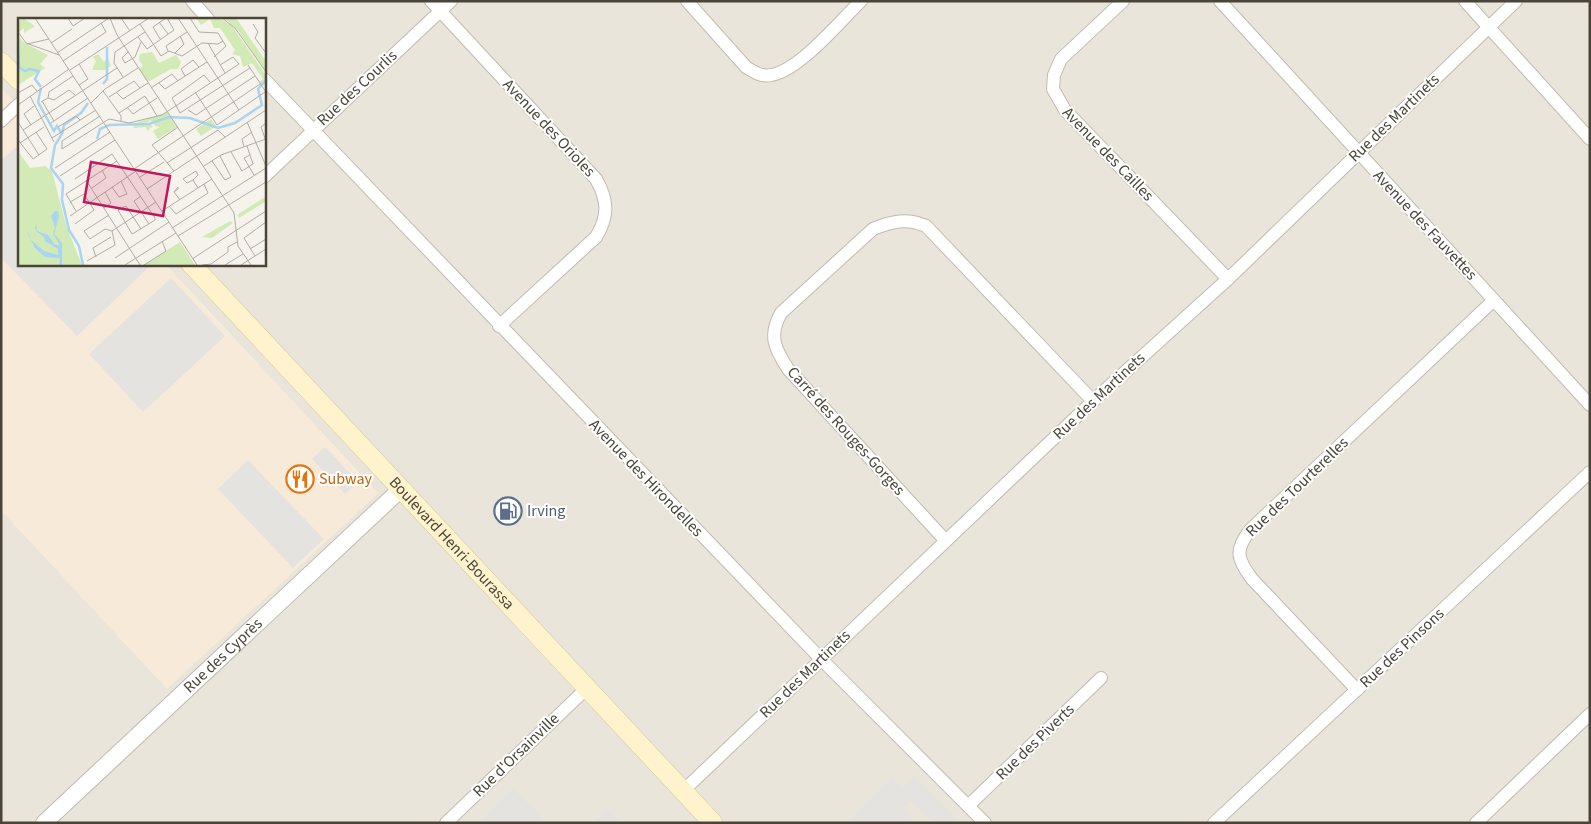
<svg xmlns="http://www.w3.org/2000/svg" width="1591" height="824" font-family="'Source Sans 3',sans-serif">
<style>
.residential{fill:#eae5da}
.commercial{fill:#f7ead8}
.parking{fill:#e5e3e0}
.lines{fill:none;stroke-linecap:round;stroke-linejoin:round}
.minor-casing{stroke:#c2bbae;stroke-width:14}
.tertiary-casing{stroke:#c2bbae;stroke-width:18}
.secondary-casing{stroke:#d6c79b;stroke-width:20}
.minor{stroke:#fff;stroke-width:12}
.tertiary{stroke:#fff;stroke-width:16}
.secondary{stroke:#fff3cd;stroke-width:19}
.labels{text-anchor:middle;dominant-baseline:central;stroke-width:4;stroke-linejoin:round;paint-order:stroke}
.street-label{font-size:16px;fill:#4b4439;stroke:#fff}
.food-label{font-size:16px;fill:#c56008;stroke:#fff;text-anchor:start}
.service-label{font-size:16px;fill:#4e5e75;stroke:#fff;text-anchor:start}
.inset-river{fill:none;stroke:#a9d4f2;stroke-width:2.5}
.inset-road{fill:none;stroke:#b2ada4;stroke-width:1}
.view{fill:#c2185b;fill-opacity:0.15;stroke:#c2185b;stroke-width:2.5}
.inset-edge{fill:none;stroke:#4b4439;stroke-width:2.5}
</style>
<rect width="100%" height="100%" fill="#f6f3ec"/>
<polygon class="residential" points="1,1 1590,1 1590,823 1,823 1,510 167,688 378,493 165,264 264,264 264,19 19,19 19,107 1,88"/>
<polygon class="commercial" points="1,88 19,107 19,264 165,264 378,493 167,689 1,510"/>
<g class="parking">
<polygon points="19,144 19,264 32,264 36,267 40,264 152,264 77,336 1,258 1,161"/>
<polygon points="171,278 225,336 143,412 89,354"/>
<polygon points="325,447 358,482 345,494 312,459"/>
<polygon points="248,460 324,539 293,568 218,489"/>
<polygon points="914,776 958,821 956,823 933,823 911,800 903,808 913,819 908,823 846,823 891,778 902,788"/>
<polygon points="513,788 547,823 478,823"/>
<polygon points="608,809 621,823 594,823"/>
</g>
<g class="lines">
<g class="minor-casing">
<g id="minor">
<polyline points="192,1 208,19"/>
<path d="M 431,1 L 596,179 C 608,200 609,216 596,237 L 499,326"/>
<path d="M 687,1 L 746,67 C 754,72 761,77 771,75 C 799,71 840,21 861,1"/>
<polyline points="1123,1 1061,59 1054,75 1053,89 1065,110 1228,279"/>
<polyline points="1220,1 1590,405"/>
<polyline points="1465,1 1590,139"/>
<polyline points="264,79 821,659 985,823"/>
<polyline points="1,121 19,104"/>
<polyline points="264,177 451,1"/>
<path d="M 945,540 L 788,369 C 775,349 768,336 781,313 L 873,229 C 892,221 907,218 926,226 L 1093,401"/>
<path d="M 1357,690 L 1252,579 C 1237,559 1234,550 1251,529 L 1494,300"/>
<polyline points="683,791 1093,401 1228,279 1516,1"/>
<polyline points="968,806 1101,678"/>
<polyline points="446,823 587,688"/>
<polyline points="1214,823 1590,472"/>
<polyline points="1476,823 1590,714"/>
</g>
</g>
<g class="tertiary-casing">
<g id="tertiary">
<path id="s1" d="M 44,823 L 401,489"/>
</g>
</g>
<g class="secondary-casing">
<g id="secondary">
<polyline points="1,62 19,80"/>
<path id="s2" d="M 191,264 L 713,823"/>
</g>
</g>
<use href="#minor" class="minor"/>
<use href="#tertiary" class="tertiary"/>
<use href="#secondary" class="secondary"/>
</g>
<defs>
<g id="restaurant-ring" transform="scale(1.4375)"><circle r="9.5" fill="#fff" stroke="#e8710a" stroke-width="1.5"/><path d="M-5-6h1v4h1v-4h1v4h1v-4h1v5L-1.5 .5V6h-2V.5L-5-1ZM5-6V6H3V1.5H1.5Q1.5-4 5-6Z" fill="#e8710a"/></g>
<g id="fuel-ring" transform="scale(1.4375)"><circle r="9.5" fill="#fff" stroke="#5c6f8a" stroke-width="1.5"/><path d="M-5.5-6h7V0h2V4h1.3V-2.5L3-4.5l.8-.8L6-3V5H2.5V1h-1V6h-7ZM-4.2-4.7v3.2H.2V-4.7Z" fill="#5c6f8a"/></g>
</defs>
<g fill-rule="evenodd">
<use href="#restaurant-ring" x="300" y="479"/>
<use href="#fuel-ring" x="508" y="511"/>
</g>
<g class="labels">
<g class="street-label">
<text transform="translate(357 88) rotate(-43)">Rue des Courlis</text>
<text transform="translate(1394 118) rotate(-44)">Rue des Martinets</text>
<text transform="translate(549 128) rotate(47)">Avenue des Orioles</text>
<text transform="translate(1108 154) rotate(46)">Avenue des Cailles</text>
<text transform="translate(1425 225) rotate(47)">Avenue des Fauvettes</text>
<text transform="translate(1099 396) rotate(-43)">Rue des Martinets</text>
<text transform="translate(846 431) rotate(48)">Carré des Rouges-Gorges</text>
<text transform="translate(646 478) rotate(46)">Avenue des Hirondelles</text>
<text transform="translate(1297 487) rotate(-44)">Rue des Tourterelles</text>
<text stroke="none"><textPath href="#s2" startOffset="382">Boulevard Henri-Bourassa</textPath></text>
<text transform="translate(1402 648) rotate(-43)">Rue des Pinsons</text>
<text stroke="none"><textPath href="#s1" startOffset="245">Rue des Cyprès</textPath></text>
<text transform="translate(805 674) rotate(-44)">Rue des Martinets</text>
<text transform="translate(1035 742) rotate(-44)">Rue des Piverts</text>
<text transform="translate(516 755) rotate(-44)">Rue d'Orsainville</text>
</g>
<g class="food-label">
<text x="319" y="479">Subway</text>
</g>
<g class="service-label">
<text x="527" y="511">Irving</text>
</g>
</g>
<g transform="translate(18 18)">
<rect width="248" height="248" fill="#f6f3ec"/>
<path d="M 5,0 L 17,8 L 6,15 L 6,10 L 1,14 L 0,12 L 0,4 ZM 178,0 L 201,0 L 214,8 L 247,56 L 247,65 L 244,68 L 241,64 L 245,61 L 234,45 L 225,49 L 222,38 L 214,36 L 217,32 L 202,10 L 196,10 L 192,1 L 183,7 ZM 206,0 L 218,0 L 247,42 L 247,53 L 219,11 ZM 0,17 L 5,24 L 30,37 L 22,46 L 27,50 L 0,67 ZM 134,34 L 141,45 L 158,37 L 163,44 L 160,51 L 153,51 L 130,64 L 121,51 L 125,48 L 121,42 L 122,36 ZM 80,36 L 86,44 L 90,40 L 93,48 L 87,52 L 74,52 L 78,43 L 75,39 ZM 149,94 L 159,109 L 140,121 L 135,113 L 142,109 L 137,108 L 132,102 L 129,105 L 135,108 L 129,113 L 128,109 L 116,110 L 115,106 ZM 193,101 L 198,108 L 183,118 L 178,111 ZM 0,133 L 12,150 L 27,148 L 34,153 L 48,207 L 64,247 L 2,247 L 0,245 ZM 247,179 L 247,184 L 221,200 L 219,197 ZM 212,203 L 215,205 L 194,220 L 184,219 ZM 162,224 L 177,247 L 126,247 Z" fill="#d2eab5"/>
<path d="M 37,193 L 40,193 L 41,198 L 36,216 L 44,225 L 44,247 L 41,247 L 42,240 L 27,239 L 17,230 L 10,216 L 10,214 L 13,222 L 26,233 L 40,237 L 40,231 L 27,223 L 26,219 L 19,214 L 17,210 L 18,205 L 19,213 L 30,217 L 37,227 L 42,227 L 35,216 L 37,209 L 33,198 Z" fill="#a9d4f2"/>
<path class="inset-river" d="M 0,29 L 1,49 L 7,53 L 12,51 L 21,53 L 17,61 L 23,69M 85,66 L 89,61 L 89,29M 23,70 L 20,84 L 36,113 L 39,108 L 44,116 L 37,127 L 33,150 L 45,166 L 44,182 L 51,212 L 61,228 L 65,247M 44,116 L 46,107 L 63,95 L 70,85M 79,121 L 82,111 L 91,107 L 131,106 L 151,99 L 172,100 L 200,110 L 217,105 L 244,87 L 240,71 L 248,62"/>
<path class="inset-road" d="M 17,0 L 179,247M 50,0 L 55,8 L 67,0M 92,0 L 99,17 L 216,195 L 220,228 L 233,247M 103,0 L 112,13M 160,0 L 221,92M 172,0 L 181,14 L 200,15 L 208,28 L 196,39M 204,0 L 217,10 L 248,54M 141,4 L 150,16M 122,6 L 143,38 L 151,33 L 164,38 L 184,25 L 200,26 L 205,23M 235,6 L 240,14 L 237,20 L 248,35M 0,14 L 8,25 L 41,37M 120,19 L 129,31 L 156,12 L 149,0M 142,21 L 135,9 L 148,0M 33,25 L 54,11M 190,25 L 207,55M 9,26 L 31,21M 150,33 L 148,28 L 169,14M 110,34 L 104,40 L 107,45 L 117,39 L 123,24M 39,35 L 91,0M 157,35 L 166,26 L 162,18M 45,43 L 88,14 L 83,5M 61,46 L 70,61 L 61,67M 230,47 L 248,74M 52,52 L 131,0M 167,58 L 163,51 L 175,42 L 181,49M 105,59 L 96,45 L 97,34 L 127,14M 192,64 L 186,57 L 154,80 L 162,95 L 232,50M 141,65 L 147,71 L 189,44M 133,70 L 154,56 L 160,63M 85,73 L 103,98 L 103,104M 177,74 L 199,107 L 247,74M 0,75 L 14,67 L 19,73M 99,75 L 105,81 L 130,65M 12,78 L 36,124M 91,79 L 116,63 L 122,70M 30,80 L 36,82 L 51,72 L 57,77M 24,83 L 36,103M 23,84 L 30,80 L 31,74 L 55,58M 73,85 L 87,71 L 120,50M 0,87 L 51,51M 109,89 L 115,96 L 139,80M 170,92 L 178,97 L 237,58M 101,95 L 127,78 L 139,98M 82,98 L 44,123 L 44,131 L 91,101 L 111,105 L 144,97 L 221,46 L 215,39 L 202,47M 0,104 L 21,137M 229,104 L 248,148M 33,105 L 70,80M 248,105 L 243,109 L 248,123M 13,107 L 6,96 L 16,88M 40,109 L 58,98 L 62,102M 5,112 L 99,50M 34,120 L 78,92M 0,122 L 15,141 L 29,131 L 18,114M 2,125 L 26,109M 226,129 L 224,121 L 234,114M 213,134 L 224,153 L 235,146 L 229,128M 232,137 L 226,140 L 236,157M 194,143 L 207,162 L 213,159 L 202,138M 149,145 L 200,112 L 207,119M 186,148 L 203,137 L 248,121M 37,150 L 92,114M 116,151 L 242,66M 156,153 L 134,127 L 160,109M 42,158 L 97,122M 122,159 L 146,144M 57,161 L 94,136 L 137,200 L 137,202 L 116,215 L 114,216 L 100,192 L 108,188 L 123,211M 68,162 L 122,247M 175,162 L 169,165 L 165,161 L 178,153 L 180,157 L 175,162 L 180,170M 94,169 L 101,179 L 109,176 L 103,163M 74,170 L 88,160 L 84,152M 129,171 L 248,92M 156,174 L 160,169 L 160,171 L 156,174 L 162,182M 123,178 L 116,183 L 131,206M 52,184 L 66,176 L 76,192 L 57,206M 151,188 L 158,196 L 190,175 L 186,166M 86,190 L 93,185 L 87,174M 58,193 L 48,176 L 99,143M 144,193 L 194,161M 91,197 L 66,213 L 72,221 L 87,211 L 94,213M 52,198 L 118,153M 154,210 L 248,150M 94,213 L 138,184M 160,218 L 248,164M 232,231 L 248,221M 237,238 L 226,220 L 248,204M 78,239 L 75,230 L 93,219M 97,240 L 151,204M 174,241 L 248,193M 69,243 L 97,227 L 94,213M 107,247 L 158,215M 126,247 L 148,233 L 144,223M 184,247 L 193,246 L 210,234 L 210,229 L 219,224M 207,247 L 225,236M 223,247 L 248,231"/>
<path class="view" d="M 73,144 L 152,158 L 145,198 L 66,184 Z"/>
<rect width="248" height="248" class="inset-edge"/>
</g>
<rect width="1591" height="824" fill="none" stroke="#4b4439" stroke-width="5"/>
</svg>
